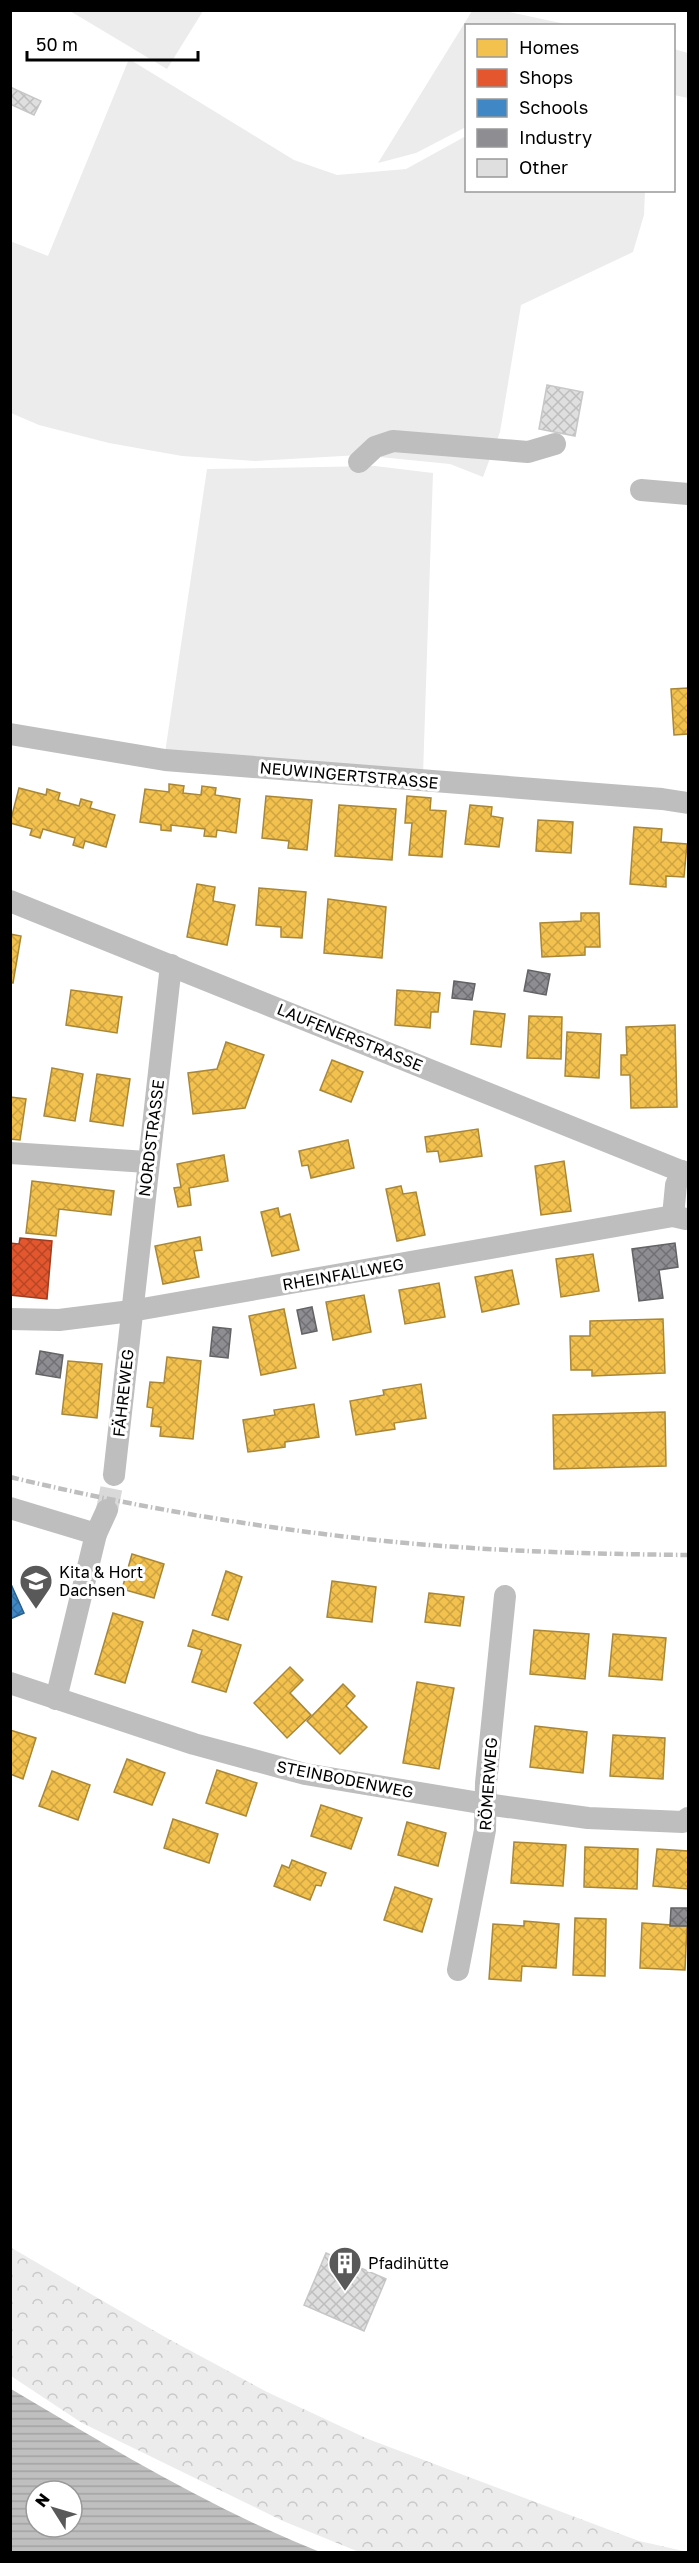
<svg xmlns="http://www.w3.org/2000/svg" width="699" height="2563" font-family="'Golos Text',sans-serif">
<style>
.grass{fill:#ececec}
.forest{fill:url(#forest-crowns)}
.water{fill:url(#water-rules);fill-rule:evenodd}
.homes{fill:url(#homes-cross-hatch);stroke:#a98737;stroke-width:1.5}
.shops{fill:url(#shops-cross-hatch);stroke:#a03d20;stroke-width:1.5}
.schools{fill:url(#schools-cross-hatch);stroke:#2c5f8a;stroke-width:1.5}
.industry{fill:url(#industry-cross-hatch);stroke:#636366;stroke-width:1.5}
.building{fill:url(#building-cross-hatch);stroke:#c7c7c7;stroke-width:1.5}
.lines{fill:none;stroke-linecap:round;stroke-linejoin:round}
.minor-tunnel{stroke:#d9d9d9;stroke-width:22;stroke-dasharray:22 11;stroke-linecap:butt}
.minor{stroke:#bebebe;stroke-width:22}
.rail{stroke:#bebebe;stroke-width:4.5;stroke-dasharray:9 3 1.5 3;stroke-linecap:butt}
.labels{text-anchor:middle;dominant-baseline:central;stroke-width:6;stroke-linejoin:round;paint-order:stroke}
.street-label{font-size:16px;fill:#000;stroke:#fff}
.poi-label{font-size:16px;fill:#000;stroke:#fff;text-anchor:start}
</style>
<defs>
<pattern id="forest-crowns" width="20" height="18" patternUnits="userSpaceOnUse" patternTransform="scale(1.5)"><rect width="20" height="18" fill="#ececec"/><path d="M2 6a3 3 0 1 1 6 0M12 15a3 3 0 1 1 6 0" fill="none" stroke="#c9c9c9"/></pattern>
<pattern id="water-rules" width="6" height="5" patternUnits="userSpaceOnUse" patternTransform="scale(1.5)"><rect width="6" height="5" fill="#bfbfbf"/><path d="M0 2.5h6" fill="none" stroke="#a2a2a2"/></pattern>
<pattern id="homes-cross-hatch" width="8" height="8" patternUnits="userSpaceOnUse" patternTransform="scale(1.5)"><rect width="8" height="8" fill="#f2c14e"/><path d="M0 0l8 8M0 8l8-8" fill="none" stroke="#cea442"/></pattern>
<pattern id="shops-cross-hatch" width="8" height="8" patternUnits="userSpaceOnUse" patternTransform="scale(1.5)"><rect width="8" height="8" fill="#e4572e"/><path d="M0 0l8 8M0 8l8-8" fill="none" stroke="#b64625"/></pattern>
<pattern id="schools-cross-hatch" width="8" height="8" patternUnits="userSpaceOnUse" patternTransform="scale(1.5)"><rect width="8" height="8" fill="#3f88c5"/><path d="M0 0l8 8M0 8l8-8" fill="none" stroke="#326d9e"/></pattern>
<pattern id="industry-cross-hatch" width="8" height="8" patternUnits="userSpaceOnUse" patternTransform="scale(1.5)"><rect width="8" height="8" fill="#8d8d92"/><path d="M0 0l8 8M0 8l8-8" fill="none" stroke="#717175"/></pattern>
<pattern id="building-cross-hatch" width="8" height="8" patternUnits="userSpaceOnUse" patternTransform="scale(1.5)"><rect width="8" height="8" fill="#dfdfdf"/><path d="M0 0l8 8M0 8l8-8" fill="none" stroke="#bebebe"/></pattern>
</defs>
<rect width="100%" height="100%" fill="#fff"/>
<g class="grass">
<polygon points="70,11 203,11 167,69"/>
<polygon points="472,11 505,11 570,25 466,26 466,127 416,153 378,163"/>
<polygon points="674,49 688,53 688,98 674,95"/>
<polygon points="129,59 294,160 337,175 406,169 466,136 466,190 645,191 644,215 633,252 521,305 500,432 483,477 450,464 360,455 255,461 182,456 109,443 39,425 11,413 10,241 48,256"/>
<polygon points="375,466 433,473 423,775 165,753 207,469"/>
</g>
<polygon class="forest" points="10,2247 165,2337 267,2392 368,2439 639,2541 688,2552 359,2552 283,2521 82,2423 11,2376"/>
<path class="water" d="M 11,2389 C 111,2448 212,2509 320,2552 L 11,2552 ZM 36,2491 L 72,2491 L 72,2527 L 36,2527 Z"/>
<g class="homes">
<polygon points="688,688 688,734 674,735 671,689"/>
<polygon points="169,784 184,786 183,793 201,795 202,786 216,788 215,795 240,799 236,833 217,830 216,837 204,836 205,829 171,825 171,831 161,830 161,825 140,822 145,789 169,792"/>
<polygon points="19,788 46,795 47,789 60,793 58,800 79,806 81,799 92,802 90,808 115,815 106,847 85,841 83,848 73,845 75,838 43,829 40,838 30,835 32,829 10,823"/>
<polygon points="266,796 312,800 307,850 288,848 289,841 262,838"/>
<polygon points="407,796 431,798 430,810 446,811 442,857 409,855 412,823 405,823"/>
<polygon points="339,805 396,809 392,860 335,856"/>
<polygon points="470,805 492,807 491,816 503,818 499,847 465,844"/>
<polygon points="538,820 573,822 571,853 536,851"/>
<polygon points="634,827 662,829 661,842 687,844 684,877 666,876 666,887 630,884"/>
<polygon points="197,884 215,887 213,901 235,905 227,945 187,937"/>
<polygon points="259,888 306,892 302,938 281,937 281,927 256,925"/>
<polygon points="328,899 386,907 382,958 324,953"/>
<polygon points="581,913 599,913 600,947 585,947 585,955 542,957 540,923 581,921"/>
<polygon points="10,934 21,936 13,983 10,982"/>
<polygon points="71,990 122,997 117,1033 66,1025"/>
<polygon points="397,990 440,993 438,1012 431,1012 430,1028 395,1025"/>
<polygon points="474,1011 505,1014 501,1047 471,1044"/>
<polygon points="529,1016 562,1017 561,1059 527,1058"/>
<polygon points="675,1025 677,1107 631,1108 630,1075 621,1075 621,1055 627,1055 626,1027"/>
<polygon points="567,1032 601,1034 599,1078 565,1076"/>
<polygon points="226,1042 264,1055 245,1108 193,1114 188,1073 217,1069"/>
<polygon points="332,1060 363,1072 351,1102 320,1090"/>
<polygon points="52,1068 83,1074 75,1121 44,1116"/>
<polygon points="97,1074 130,1079 123,1126 90,1121"/>
<polygon points="10,1097 26,1099 20,1140 10,1139"/>
<polygon points="478,1129 482,1156 440,1162 438,1151 427,1152 425,1137"/>
<polygon points="348,1140 354,1168 311,1178 308,1165 302,1166 299,1151"/>
<polygon points="224,1155 228,1181 189,1188 191,1205 178,1207 174,1188 181,1187 177,1164"/>
<polygon points="564,1161 571,1211 541,1215 535,1166"/>
<polygon points="32,1181 114,1191 111,1215 59,1209 56,1236 26,1233"/>
<polygon points="401,1186 403,1194 416,1192 425,1235 397,1241 386,1189"/>
<polygon points="278,1208 280,1217 290,1214 299,1250 272,1256 261,1212"/>
<polygon points="200,1237 202,1250 194,1251 199,1277 163,1284 155,1246"/>
<polygon points="593,1254 599,1291 561,1297 556,1259"/>
<polygon points="512,1270 519,1304 482,1312 475,1277"/>
<polygon points="439,1283 445,1317 405,1324 399,1290"/>
<polygon points="364,1295 371,1332 333,1340 326,1302"/>
<polygon points="284,1309 296,1368 261,1375 249,1316"/>
<polygon points="663,1319 665,1373 592,1376 592,1370 571,1370 570,1336 590,1336 590,1321"/>
<polygon points="167,1357 201,1361 193,1439 160,1436 161,1427 151,1426 153,1408 147,1407 150,1382 164,1383"/>
<polygon points="68,1361 102,1364 97,1418 62,1414"/>
<polygon points="421,1384 426,1418 394,1423 395,1429 356,1435 350,1401 384,1395 383,1390"/>
<polygon points="314,1404 319,1437 285,1442 285,1447 248,1452 243,1420 275,1415 274,1410"/>
<polygon points="665,1412 666,1466 554,1469 553,1415"/>
<polygon points="132,1554 164,1564 154,1598 122,1589"/>
<polygon points="226,1571 242,1577 228,1620 212,1615"/>
<polygon points="332,1581 376,1587 372,1622 327,1617"/>
<polygon points="429,1593 464,1597 460,1626 425,1622"/>
<polygon points="113,1613 143,1622 125,1683 95,1674"/>
<polygon points="193,1630 241,1645 226,1692 192,1682 202,1650 188,1646"/>
<polygon points="534,1630 589,1634 585,1679 530,1674"/>
<polygon points="613,1634 666,1638 662,1680 609,1676"/>
<polygon points="290,1667 303,1680 290,1693 311,1715 287,1738 254,1703"/>
<polygon points="417,1682 454,1688 439,1769 403,1763"/>
<polygon points="343,1684 355,1696 346,1706 367,1727 340,1754 307,1721"/>
<polygon points="535,1726 587,1732 583,1773 530,1767"/>
<polygon points="10,1730 36,1738 23,1779 10,1774"/>
<polygon points="613,1735 665,1738 663,1779 610,1776"/>
<polygon points="127,1759 165,1773 152,1805 114,1792"/>
<polygon points="217,1770 257,1783 246,1816 206,1803"/>
<polygon points="52,1771 90,1785 78,1820 39,1806"/>
<polygon points="321,1805 362,1818 351,1849 311,1836"/>
<polygon points="173,1819 218,1834 209,1863 164,1848"/>
<polygon points="407,1822 446,1833 438,1866 398,1855"/>
<polygon points="514,1842 566,1845 563,1886 511,1883"/>
<polygon points="585,1847 638,1849 637,1889 584,1887"/>
<polygon points="657,1849 688,1851 688,1889 653,1886"/>
<polygon points="292,1860 326,1873 321,1886 316,1885 310,1900 274,1886 282,1865 289,1868"/>
<polygon points="395,1887 432,1899 422,1932 384,1920"/>
<polygon points="575,1918 606,1919 605,1976 573,1975"/>
<polygon points="524,1921 559,1924 556,1968 522,1966 521,1981 489,1979 493,1924 524,1926"/>
<polygon points="642,1923 687,1926 685,1970 640,1968"/>
</g>
<polygon class="shops" points="20,1238 52,1241 47,1299 10,1295 10,1243 19,1244"/>
<polygon class="schools" points="10,1582 24,1613 10,1619"/>
<g class="industry">
<polygon points="528,970 550,974 546,995 524,991"/>
<polygon points="454,981 475,984 472,1000 452,998"/>
<polygon points="675,1243 678,1267 659,1270 663,1298 639,1301 632,1249"/>
<polygon points="312,1307 317,1331 302,1334 297,1310"/>
<polygon points="213,1327 231,1329 228,1358 210,1356"/>
<polygon points="40,1351 63,1355 60,1378 36,1374"/>
<polygon points="671,1908 688,1908 688,1926 670,1926"/>
</g>
<g class="building">
<polygon points="10,87 41,101 34,115 10,104"/>
<polygon points="547,385 583,392 575,436 539,429"/>
<polygon points="326,2253 386,2279 364,2331 304,2305"/>
</g>
<g class="lines">
<polyline class="minor-tunnel" points="107,1510 114,1475"/>
<g class="minor">
<polyline points="359,462 375,447 393,441 528,452 555,444"/>
<polyline points="641,490 688,494"/>
<polyline points="10,734 165,760 662,799 688,803"/>
<polyline points="10,901 688,1174"/>
<polyline points="10,1153 147,1162"/>
<polyline points="682,1171 676,1185 673,1216 686,1219"/>
<polyline points="10,1319 59,1320 131,1311 673,1216"/>
<polyline points="114,1475 171,965"/>
<polyline points="10,1508 96,1534"/>
<polyline points="10,1683 194,1744 305,1774 486,1804 588,1818 683,1822 688,1818"/>
<polyline points="56,1699 96,1534 107,1510"/>
<polyline points="458,1970 485,1830 486,1783 505,1596"/>
</g>
<path class="rail" d="M 10,1477 C 134,1507 259,1528 385,1541 C 486,1551 587,1554 688,1555"/>
</g>
<defs>
<g id="school-pin" transform="scale(1.725)"><path d="M0 17L-7.5 6A9.5 9.5 0 1 1 7.5 6Z" fill="#595959" stroke="#fff"/><path d="M0-5L7-2L0 1L-7-2ZM-4 1L0 2.5L4 1V4Q0 6-4 4Z" fill="#fff"/></g>
<g id="building-pin" transform="scale(1.725)"><path d="M0 17L-7.5 6A9.5 9.5 0 1 1 7.5 6Z" fill="#595959" stroke="#fff"/><path d="M-4-6H4V6H1V3H-1V6H-4ZM-2.5-4.3h1.7v1.8h-1.7ZM.8-4.3h1.7v1.8H.8ZM-2.5-1h1.7V.8h-1.7ZM.8-1h1.7V.8H.8Z" fill="#fff"/></g>
</defs>
<g fill-rule="evenodd">
<use href="#school-pin" x="36" y="1581"/>
<use href="#building-pin" x="345" y="2263"/>
</g>
<g class="labels">
<g class="street-label">
<text transform="translate(349 775) rotate(5)">NEUWINGERTSTRASSE</text>
<text transform="translate(350 1037) rotate(22)">LAUFENERSTRASSE</text>
<text transform="translate(151 1138) rotate(-83)">NORDSTRASSE</text>
<text transform="translate(343 1274) rotate(-10)">RHEINFALLWEG</text>
<text transform="translate(123 1393) rotate(-84)">FÄHREWEG</text>
<text transform="translate(345 1779) rotate(11)">STEINBODENWEG</text>
<text transform="translate(488 1784) rotate(-86)">RÖMERWEG</text>
</g>
<g class="poi-label">
<text x="59" y="1572">Kita &amp; Hort<tspan x="59" dy="18">Dachsen</tspan></text>
<text x="368" y="2263">Pfadihütte</text>
</g>
</g>
<rect width="699" height="2563" fill="none" stroke="#000000" stroke-width="24"/>
<rect x="465" y="24" width="210" height="168" fill="#ffffff" stroke="#999999" stroke-width="1.5"/>
<rect x="477" y="39" width="30" height="18" fill="#f2c14e" stroke="#999999" stroke-width="1.5"/>
<text x="519" y="54" font-size="18" fill="#000000">Homes</text>
<rect x="477" y="69" width="30" height="18" fill="#e4572e" stroke="#999999" stroke-width="1.5"/>
<text x="519" y="84" font-size="18" fill="#000000">Shops</text>
<rect x="477" y="99" width="30" height="18" fill="#3f88c5" stroke="#999999" stroke-width="1.5"/>
<text x="519" y="114" font-size="18" fill="#000000">Schools</text>
<rect x="477" y="129" width="30" height="18" fill="#8d8d92" stroke="#999999" stroke-width="1.5"/>
<text x="519" y="144" font-size="18" fill="#000000">Industry</text>
<rect x="477" y="159" width="30" height="18" fill="#dfdfdf" stroke="#999999" stroke-width="1.5"/>
<text x="519" y="174" font-size="18" fill="#000000">Other</text>
<g transform="translate(54 2509) rotate(307)"><circle r="28" fill="#ffffff" stroke="#999999" stroke-width="1.5"/>
<path d="M0-4.5L10 22L0 15L-10 22Z" fill="#595959"/>
<text y="-9" font-size="16" font-weight="bold" text-anchor="middle" fill="#000000">N</text>
</g>
<path d="M27 51v9h171v-9" fill="none" stroke="#000000" stroke-width="3"/>
<text x="36" y="51" font-size="18" fill="#000000" stroke="#ffffff" stroke-width="4.5" paint-order="stroke">50 m</text>
</svg>
